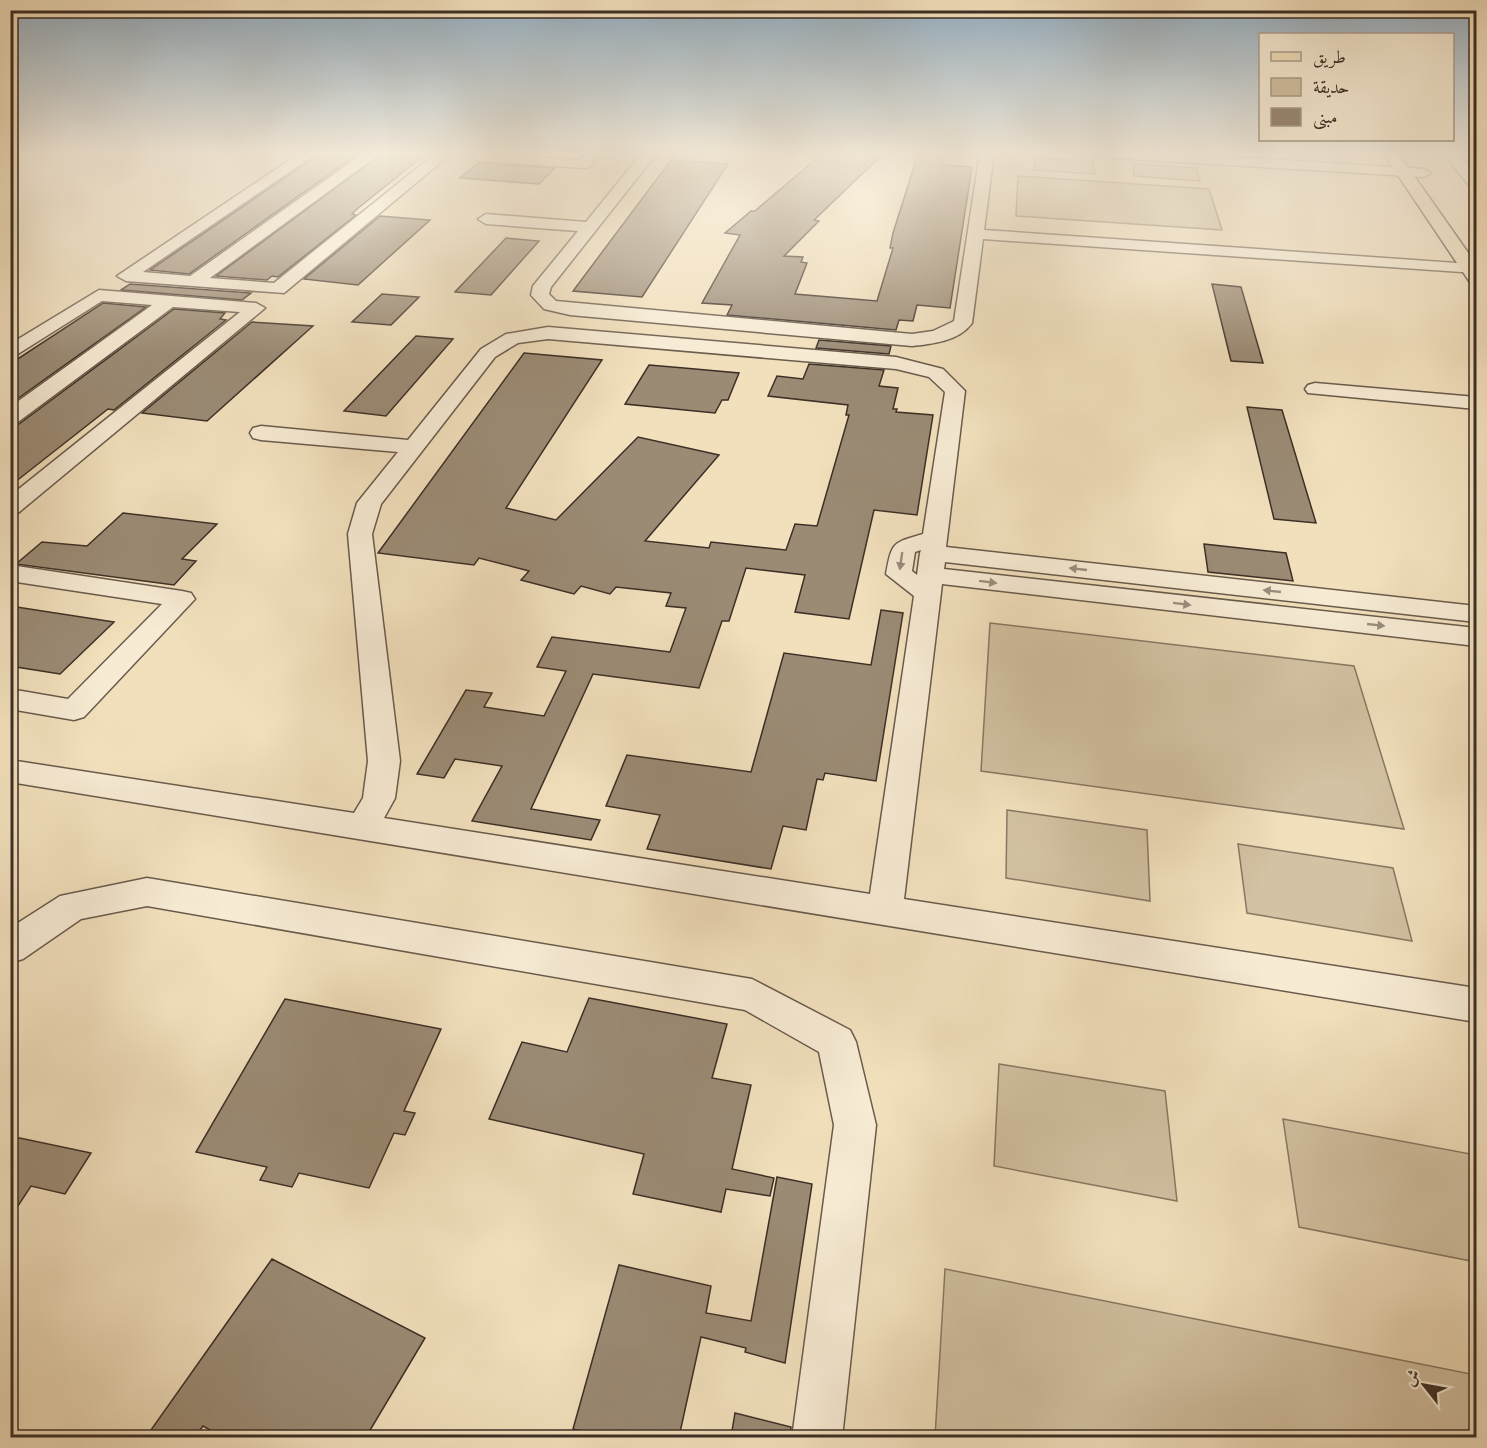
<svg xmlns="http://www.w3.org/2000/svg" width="1487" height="1448" font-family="'Gentium Book Plus',Amiri,serif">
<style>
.green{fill:#d3c2a3;stroke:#887864;stroke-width:1.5}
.building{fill:#9b8b75;stroke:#3d2f26;stroke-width:1.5}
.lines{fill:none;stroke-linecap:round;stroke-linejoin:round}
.minor-casing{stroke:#6a5b4c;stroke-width:3}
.major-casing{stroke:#3d2f26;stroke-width:3}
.minor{fill:#f7ebd4;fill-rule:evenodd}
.major{fill:#f2e0bd;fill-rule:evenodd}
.oneway{fill:#9a8d7d}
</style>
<rect width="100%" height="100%" fill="#f2e0bd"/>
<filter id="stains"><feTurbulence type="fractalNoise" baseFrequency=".00333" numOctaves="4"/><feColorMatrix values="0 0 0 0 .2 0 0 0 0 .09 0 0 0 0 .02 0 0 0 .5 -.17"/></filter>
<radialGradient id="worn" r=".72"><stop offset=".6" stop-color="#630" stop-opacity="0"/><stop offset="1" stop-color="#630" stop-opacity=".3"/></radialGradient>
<g class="green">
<polygon points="1035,158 1093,161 1095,174 1034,170"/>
<polygon points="1133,164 1196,168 1200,181 1134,176"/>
<polygon points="1018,176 1209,189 1222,230 1016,216"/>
<polygon points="990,623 1354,666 1404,829 981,771"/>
<polygon points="1007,810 1147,830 1150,901 1006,878"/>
<polygon points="1238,844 1393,868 1412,941 1247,913"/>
<polygon points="999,1064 1165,1091 1177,1201 994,1166"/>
<polygon points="1283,1119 1476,1155 1476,1262 1299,1227"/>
<polygon points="945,1269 1476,1375 1476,1437 935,1437"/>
</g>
<g class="building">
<polygon points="321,153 359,153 189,274 150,270"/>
<polygon points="383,153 427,153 357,209 352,214 356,215 278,277 272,276 267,280 216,276"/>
<polygon points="823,153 884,153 814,220 819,221 784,256 803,257 801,262 807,263 795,294 877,301 893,248 890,248 893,233 918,154 945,156 943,165 972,167 950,308 917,305 913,321 899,320 896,330 727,315 732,305 702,303 740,235 725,233 751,211 755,211"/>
<polygon points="671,160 728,164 642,297 573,291"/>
<polygon points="478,163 479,163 555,168 539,184 460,178"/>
<polygon points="380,216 430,220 358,285 304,279"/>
<polygon points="506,238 539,241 491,295 455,292"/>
<polygon points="130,284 251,293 242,300 121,290"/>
<polygon points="1212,284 1241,287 1263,363 1231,361"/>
<polygon points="382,294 419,297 391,325 352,322"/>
<polygon points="103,303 146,307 10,404 10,364"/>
<polygon points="174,309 225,313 220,319 226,320 114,410 108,409 10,486 10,425 19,424"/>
<polygon points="252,322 313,326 207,421 142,413"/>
<polygon points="416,336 453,339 386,416 344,411"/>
<polygon points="819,340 891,346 889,354 816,348"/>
<polygon points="524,353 602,360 506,508 556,520 638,437 719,455 645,541 709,548 711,542 786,550 795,524 817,526 849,415 846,415 848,405 768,396 777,376 803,379 809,364 884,370 879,386 898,388 893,409 897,409 896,412 933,415 917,515 874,510 849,619 795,612 805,575 746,568 729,621 722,621 699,688 593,674 531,809 600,820 591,840 472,821 502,766 455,759 444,778 417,774 466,690 492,693 484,707 544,716 566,671 537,667 552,637 670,652 686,608 666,606 671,593 616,587 610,594 581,586 574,594 521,580 529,571 479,558 474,565 378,553"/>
<polygon points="649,365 684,368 739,373 728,400 722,400 715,413 625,404"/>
<polygon points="1247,407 1282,410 1316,523 1274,519"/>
<polygon points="123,513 217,524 182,559 196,561 174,585 16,564 42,542 87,546"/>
<polygon points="1204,544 1286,553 1293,581 1208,572"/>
<polygon points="10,606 114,622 60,674 10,666"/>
<polygon points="881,610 903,613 876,781 825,773 823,780 817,779 806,830 783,826 771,869 647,849 660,815 606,806 627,755 751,772 784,653 871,665"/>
<polygon points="589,998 727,1024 712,1078 751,1085 732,1169 774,1178 770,1196 726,1189 721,1212 633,1194 644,1154 489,1119 522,1042 567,1052"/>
<polygon points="285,999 441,1029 404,1111 415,1113 405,1135 394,1133 369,1188 299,1173 292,1187 260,1180 267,1167 196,1152"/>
<polygon points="10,1136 91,1153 65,1194 31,1186 10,1218"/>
<polygon points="777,1177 812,1184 785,1363 745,1352 746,1348 701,1337 679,1437 607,1437 573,1429 619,1265 711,1286 706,1313 751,1321"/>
<polygon points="272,1259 425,1338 366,1437 223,1437 203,1426 195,1437 146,1437"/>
<polygon points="735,1413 791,1427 790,1437 731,1437"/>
</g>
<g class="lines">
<g class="minor-casing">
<g id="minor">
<polygon points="300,153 317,153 143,272 190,276 364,153 381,153 210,278 274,283 436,153 452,153 284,293 126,281 117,276"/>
<polygon points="475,153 580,160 585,153 600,153 589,167 584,168 479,161 472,157"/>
<path d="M 642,153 L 657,153 L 551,287 L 549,294 L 556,301 L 912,334 L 933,331 L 954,321 L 980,153 L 994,153 L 984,230 L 1471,264 L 1476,265 L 1476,273 L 983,239 L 972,323 C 959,341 932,344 912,346 L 570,315 L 544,309 L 531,295 L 533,286 L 578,231 L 486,224 L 478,219 L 486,214 L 586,222 Z"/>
<polygon points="1090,153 1173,153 1424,169 1431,173 1424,177 1097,157"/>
<polygon points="1443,153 1458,153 1476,176 1476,189 1471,188"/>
<polygon points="99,290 256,303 265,308 18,513 10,515 10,496 240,312 173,307 18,422 10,423 10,407 152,305 102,301 10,359 10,344"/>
<path d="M 548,327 L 896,357 L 943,369 L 965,391 L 946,547 L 1476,606 L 1476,622 L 945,562 L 944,569 L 1476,628 L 1476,646 L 942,584 L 904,899 L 1476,988 L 1476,1022 L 10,782 L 10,760 L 354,813 L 363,798 L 368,761 L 348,534 L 357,503 L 398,452 L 261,440 L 253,438 L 250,433 L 253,428 L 261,426 L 408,440 L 481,349 L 506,334 ZM 548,339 L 896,369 L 929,377 L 945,392 L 923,534 C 893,543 892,541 886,574 L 914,596 L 870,894 L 384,818 L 395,798 L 400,761 L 372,534 L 381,504 L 495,357 L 518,343 ZM 921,550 L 920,553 L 917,575 L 912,571 L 915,552 Z"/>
<polygon points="1315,383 1476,397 1476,409 1308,393 1305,389 1308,385"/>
<polygon points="10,565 182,591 191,593 195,599 84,717 74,720 10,709 10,689 68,699 162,604 10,581"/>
<polygon points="147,878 752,979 850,1030 856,1042 876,1125 842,1438 792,1438 834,1125 819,1052 745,1010 147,906 81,919 23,959 10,963 10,928 60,896"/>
</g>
</g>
<g class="major-casing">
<polygon id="major" points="1383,153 1398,153 1476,264 1476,283 1469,281"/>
</g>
<use href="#minor" class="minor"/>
<use href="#major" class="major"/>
</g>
<defs><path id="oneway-solid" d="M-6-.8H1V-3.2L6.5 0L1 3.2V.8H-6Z" transform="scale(1.5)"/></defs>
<g class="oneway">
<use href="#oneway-solid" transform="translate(901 561) rotate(98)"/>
<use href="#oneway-solid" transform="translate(1078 569) rotate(-174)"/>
<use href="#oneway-solid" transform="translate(988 582) rotate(7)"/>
<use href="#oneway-solid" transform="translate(1272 591) rotate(-174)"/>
<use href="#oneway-solid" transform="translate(1182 604) rotate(7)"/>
<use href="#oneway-solid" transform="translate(1376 625) rotate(6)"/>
</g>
<linearGradient id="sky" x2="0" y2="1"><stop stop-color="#93aec2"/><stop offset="0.43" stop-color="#f9f1e1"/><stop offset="1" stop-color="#f9f1e1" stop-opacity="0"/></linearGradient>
<rect width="1487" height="356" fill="url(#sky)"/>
<rect width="1487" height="1448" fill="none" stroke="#f2e0bd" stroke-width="36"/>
<rect x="12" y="12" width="1463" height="1424" fill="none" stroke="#3d2f26" stroke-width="3"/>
<rect x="18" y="18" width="1451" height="1412" fill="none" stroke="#3d2f26" stroke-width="1.5"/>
<rect x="1259" y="33" width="195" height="108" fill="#f7ebd4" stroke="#ada08e" stroke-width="1.5"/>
<rect x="1271" y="52" width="30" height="9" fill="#f2e0bd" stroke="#ada08e" stroke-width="1.5"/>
<text x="1313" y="63" font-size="18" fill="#3d2f26">طريق</text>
<rect x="1271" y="78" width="30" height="18" fill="#d3c2a3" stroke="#ada08e" stroke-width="1.5"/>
<text x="1313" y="93" font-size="18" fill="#3d2f26">حديقة</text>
<rect x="1271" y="108" width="30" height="18" fill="#9b8b75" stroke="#ada08e" stroke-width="1.5"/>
<text x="1313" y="123" font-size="18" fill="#3d2f26">مبنى</text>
<g transform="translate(1424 1385) rotate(301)" stroke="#f7ebd4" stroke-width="4.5" paint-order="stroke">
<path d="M0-4.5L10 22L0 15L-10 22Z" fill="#3d2f26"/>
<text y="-9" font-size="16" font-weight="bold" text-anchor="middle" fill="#3d2f26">ش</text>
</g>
<rect width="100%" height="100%" filter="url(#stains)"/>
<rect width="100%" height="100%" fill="url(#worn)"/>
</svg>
